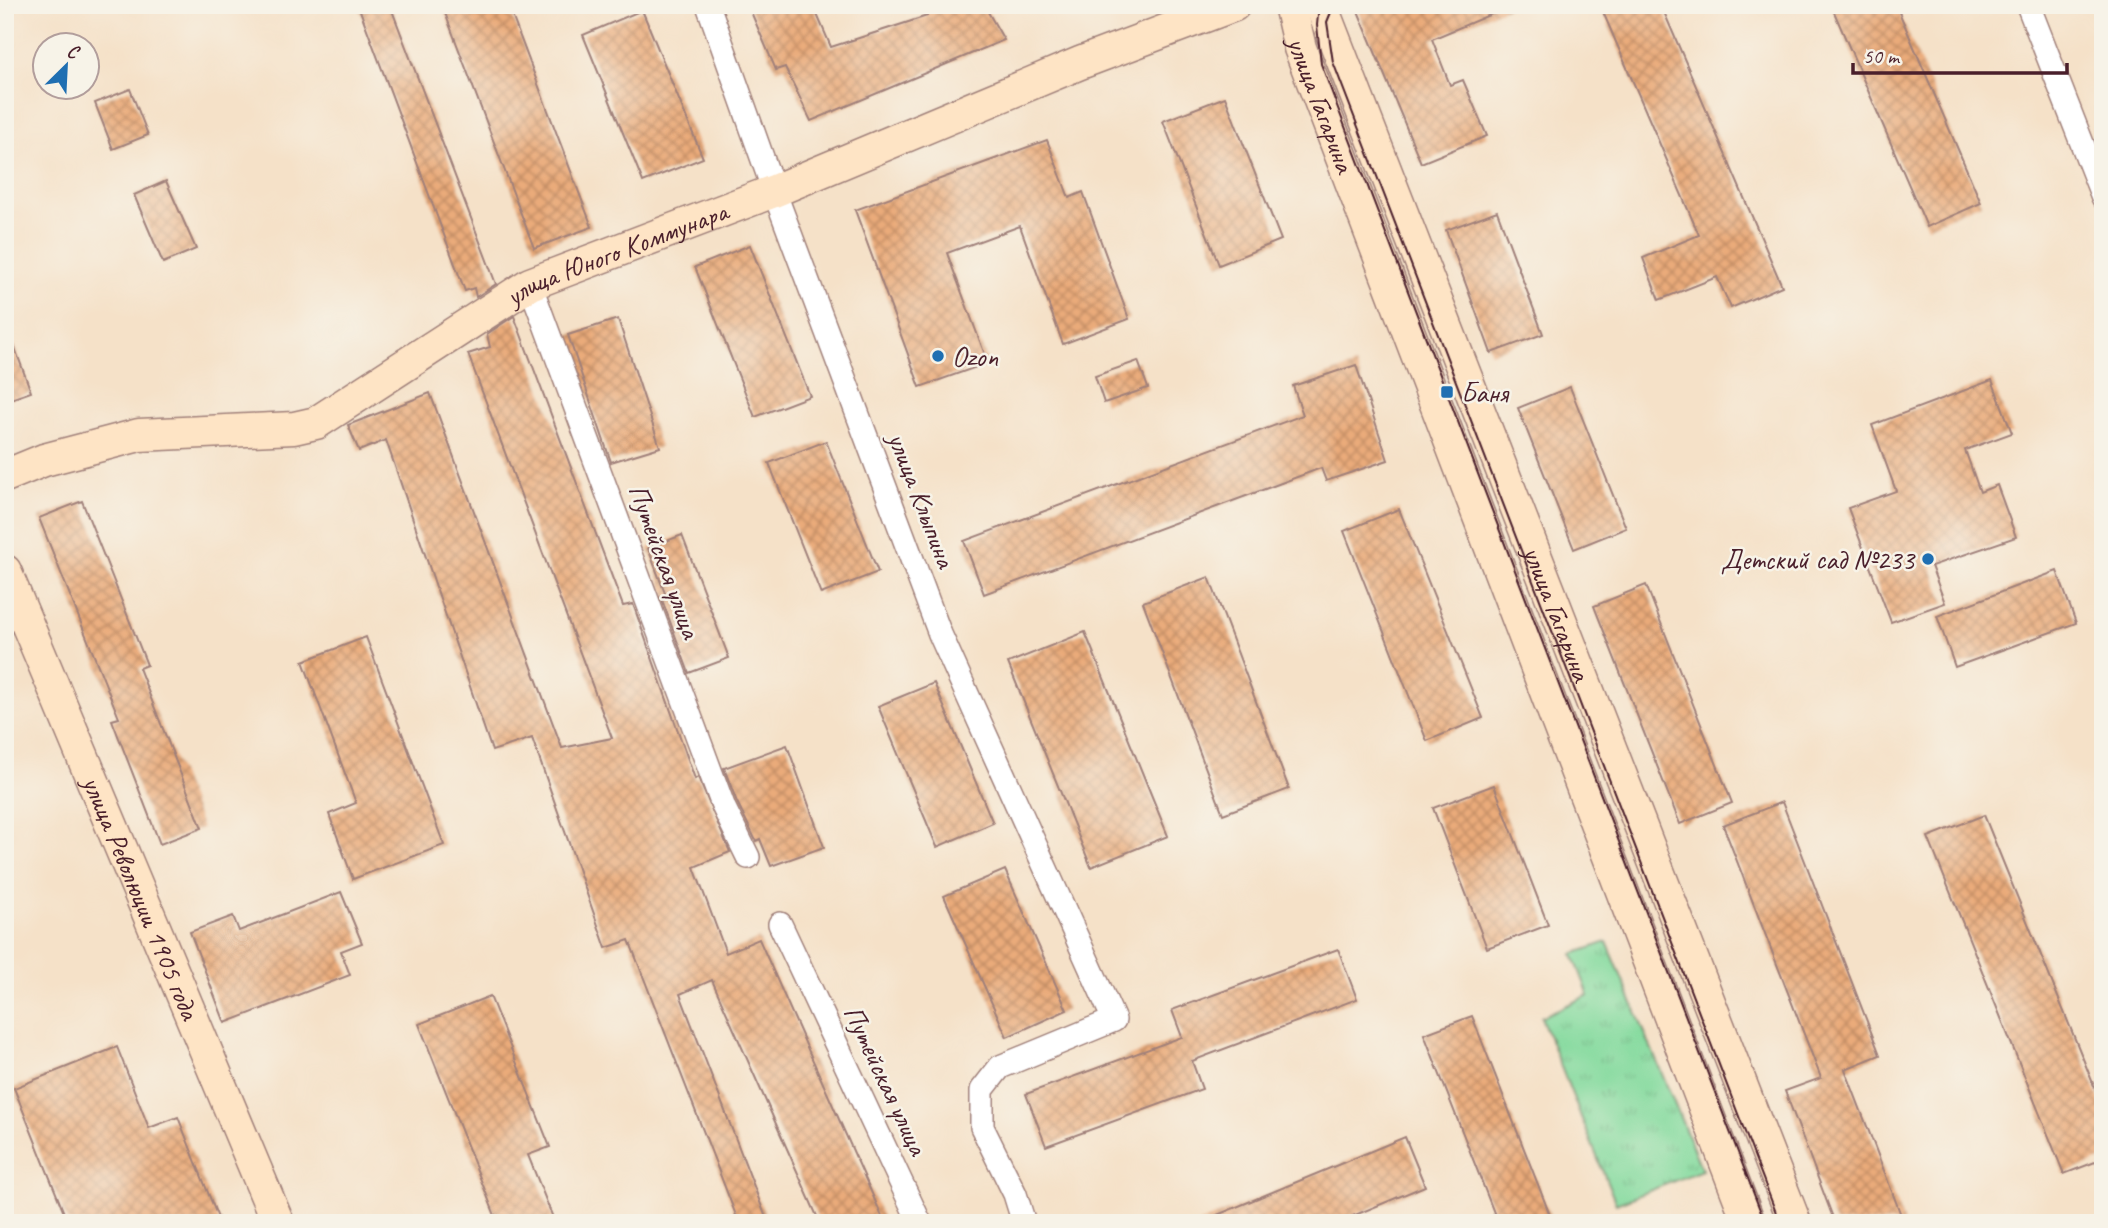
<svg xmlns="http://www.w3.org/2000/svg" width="2108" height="1228" font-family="Caveat,sans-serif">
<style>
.park{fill:url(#park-tufts);stroke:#677c64;stroke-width:2}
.building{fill:url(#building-cross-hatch)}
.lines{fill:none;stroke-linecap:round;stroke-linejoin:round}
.street-casing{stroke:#a0807a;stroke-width:26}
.secondary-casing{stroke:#a0807a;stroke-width:35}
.street{stroke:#fff;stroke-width:23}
.secondary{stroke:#fee4c5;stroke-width:32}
.tram{stroke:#4a1f2b;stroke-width:2}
.poi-dot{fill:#1f6fb2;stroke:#f7f3e8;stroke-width:2.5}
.labels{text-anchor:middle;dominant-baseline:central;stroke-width:5;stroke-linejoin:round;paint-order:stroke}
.street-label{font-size:28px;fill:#4a1f2b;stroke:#f7f3e8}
.poi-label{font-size:28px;fill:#4a1f2b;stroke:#f7f3e8;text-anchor:start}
</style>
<defs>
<pattern id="park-tufts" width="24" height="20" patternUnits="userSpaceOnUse" patternTransform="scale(1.75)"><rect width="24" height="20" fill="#84da9e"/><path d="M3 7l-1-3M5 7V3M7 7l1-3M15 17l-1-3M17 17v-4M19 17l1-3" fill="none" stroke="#74bb88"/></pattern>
<pattern id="building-cross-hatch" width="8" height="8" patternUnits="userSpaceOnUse" patternTransform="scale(1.75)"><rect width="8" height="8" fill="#eaab7a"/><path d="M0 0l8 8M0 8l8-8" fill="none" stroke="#c08b64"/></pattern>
</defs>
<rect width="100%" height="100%" fill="#f7f3e8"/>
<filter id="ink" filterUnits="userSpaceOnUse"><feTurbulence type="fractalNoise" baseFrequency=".0143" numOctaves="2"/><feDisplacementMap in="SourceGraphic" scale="14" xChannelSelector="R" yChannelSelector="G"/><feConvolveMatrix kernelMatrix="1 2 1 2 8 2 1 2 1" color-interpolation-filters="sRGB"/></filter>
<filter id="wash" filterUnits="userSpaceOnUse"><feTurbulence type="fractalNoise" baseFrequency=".00686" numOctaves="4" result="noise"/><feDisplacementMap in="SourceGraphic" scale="28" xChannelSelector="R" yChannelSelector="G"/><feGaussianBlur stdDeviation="1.57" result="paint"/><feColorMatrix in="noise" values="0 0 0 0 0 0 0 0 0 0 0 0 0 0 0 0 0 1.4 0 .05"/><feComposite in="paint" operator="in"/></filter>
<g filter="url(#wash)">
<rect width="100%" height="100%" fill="#f5e1c8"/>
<polygon class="park" points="1607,942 1702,1170 1616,1204 1541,1017 1589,995 1573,954"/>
<g id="blocks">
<g class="building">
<polygon points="358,5 390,5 496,284 476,297 474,288 465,291"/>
<polygon points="442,5 508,5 592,227 534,248"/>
<polygon points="748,5 813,5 831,47 927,16 923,5 984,5 1004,40 811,121 785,67 776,70"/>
<polygon points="1372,5 1513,5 1432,39 1450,85 1463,80 1487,136 1421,163 1358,11"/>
<polygon points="1600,5 1661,5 1782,286 1731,308 1717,277 1659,300 1643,258 1699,235"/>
<polygon points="1831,5 1896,5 1981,203 1927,227"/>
<polygon points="642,10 703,158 643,182 583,35"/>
<polygon points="130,89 148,135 113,149 95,103"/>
<polygon points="1225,97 1281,240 1219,265 1163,121"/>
<polygon points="1047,140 1069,198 1083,192 1129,319 1063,344 1020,226 947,253 988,363 920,387 855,210"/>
<polygon points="166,181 196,249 163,263 134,195"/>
<polygon points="1497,211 1543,334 1491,353 1446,230"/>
<polygon points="750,245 810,396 755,417 695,267"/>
<polygon points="514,316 623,606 633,604 695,779 698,777 730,852 694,867 726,953 759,939 885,1223 820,1223 712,980 680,994 768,1223 739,1223 629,940 606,948 532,738 492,751 386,440 359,451 348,425 430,393 562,748 612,738 468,354 490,347 487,334"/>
<polygon points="618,319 660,447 611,462 568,335"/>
<polygon points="8,329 31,392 5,401 5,330"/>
<polygon points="1138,361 1148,388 1104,403 1095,376"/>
<polygon points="1356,365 1388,460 1326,481 1321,468 984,594 964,541 1303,415 1293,386"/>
<polygon points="1992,380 2012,433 1965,450 1980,492 1997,485 2016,537 1931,566 1945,603 1891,622 1848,508 1896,491 1872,425"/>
<polygon points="1570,387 1626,528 1574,549 1518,408"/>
<polygon points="826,441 878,572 821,594 769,463"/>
<polygon points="82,501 147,665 139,668 202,828 160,844 112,720 119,718 39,518"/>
<polygon points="1399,509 1483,718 1427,741 1344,531"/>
<polygon points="682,535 729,658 689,673 661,597 666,596 648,548"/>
<polygon points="2057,571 2076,623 1955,667 1937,616"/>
<polygon points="1209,577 1289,789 1223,814 1143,602"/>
<polygon points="1646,585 1732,803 1680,824 1594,606"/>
<polygon points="1085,632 1168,836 1091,867 1008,663"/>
<polygon points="366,637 444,845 353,879 329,814 356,803 303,661"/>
<polygon points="934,683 993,823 937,847 878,706"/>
<polygon points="787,745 824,847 771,866 760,839 756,841 737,802 724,768"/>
<polygon points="1494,785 1548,925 1487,948 1433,808"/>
<polygon points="1782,802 1880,1055 1845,1069 1904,1223 1835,1223 1785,1091 1821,1078 1723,825"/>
<polygon points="1984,815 2103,1108 2103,1159 2064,1174 1928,837"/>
<polygon points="1005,870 1067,1010 1007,1037 944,896"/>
<polygon points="341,892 362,943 341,951 350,975 225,1023 190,932 233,916 239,931"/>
<polygon points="1338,949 1357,999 1192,1061 1202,1089 1046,1146 1026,1094 1182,1037 1172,1010"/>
<polygon points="490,996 550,1147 528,1155 555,1223 498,1223 419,1024"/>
<polygon points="1472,1016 1553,1223 1498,1223 1424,1034"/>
<polygon points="117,1047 149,1128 178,1117 220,1223 68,1223 14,1088"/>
<polygon points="1405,1137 1425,1186 1336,1223 1198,1223"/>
</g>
</g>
</g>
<g filter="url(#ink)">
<use href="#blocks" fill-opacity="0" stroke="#a0807a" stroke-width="2"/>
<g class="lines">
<g class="street-casing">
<g id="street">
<polyline points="708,5 774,191 940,634 1114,1020 1000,1067 982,1090 982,1127 1015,1194 1024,1223"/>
<polyline points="2028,5 2103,197"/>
<polyline points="530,284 724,808 748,857"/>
<polyline points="780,924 920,1223"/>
</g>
</g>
<g class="secondary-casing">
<g id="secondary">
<path id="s1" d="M 1290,5 L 1300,48 L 1749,1223"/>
<path id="s2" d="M 1321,5 L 1795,1223"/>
<path id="s3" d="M 5,476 L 44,460 L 139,435 L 294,428 L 316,423 L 530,284 L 774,191 L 1080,63 L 1234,5"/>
<path id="s4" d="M 5,571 L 278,1223"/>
</g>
</g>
<use href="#street" class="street"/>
<use href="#secondary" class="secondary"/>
<g class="tram">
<polyline points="1319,5 1317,25 1321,64 1765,1223"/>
<polyline points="1334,5 1327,22 1333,62 1780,1223"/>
</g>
</g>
</g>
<g class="poi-dot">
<circle cx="938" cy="356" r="7"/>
<rect x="1440" y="385" width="14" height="14" rx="3.5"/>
<circle cx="1928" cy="559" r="7"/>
</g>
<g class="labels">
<g class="street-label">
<text stroke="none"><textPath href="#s1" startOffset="105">улица Гагарина</textPath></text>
<text stroke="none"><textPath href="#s3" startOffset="665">улица Юного Коммунара</textPath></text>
<text transform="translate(922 500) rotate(69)">улица Клыпина</text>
<text transform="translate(665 561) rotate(70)">Путейская улица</text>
<text stroke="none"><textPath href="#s2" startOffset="653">улица Гагарина</textPath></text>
<text stroke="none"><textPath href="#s4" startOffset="354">улица Революции 1905 года</textPath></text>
<text transform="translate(886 1080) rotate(65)">Путейская улица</text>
</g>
<g class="poi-label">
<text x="952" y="356">Ozon</text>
<text x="1461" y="392">Баня</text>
<text x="1914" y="559" text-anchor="end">Детский сад №233</text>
</g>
</g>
<rect width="2108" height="1228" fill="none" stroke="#f7f3e8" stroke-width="28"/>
<g transform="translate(66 66) rotate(24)"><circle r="33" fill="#f7f3e8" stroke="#b29e9c" stroke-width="2"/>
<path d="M0-5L12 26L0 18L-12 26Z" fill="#1f6fb2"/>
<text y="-10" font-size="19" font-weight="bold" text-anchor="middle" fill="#4a1f2b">С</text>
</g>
<path d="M1853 63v10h214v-10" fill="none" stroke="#4a1f2b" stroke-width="3.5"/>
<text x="1863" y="63" font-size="21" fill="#4a1f2b" stroke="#f7f3e8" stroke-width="5" paint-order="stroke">50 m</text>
</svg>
